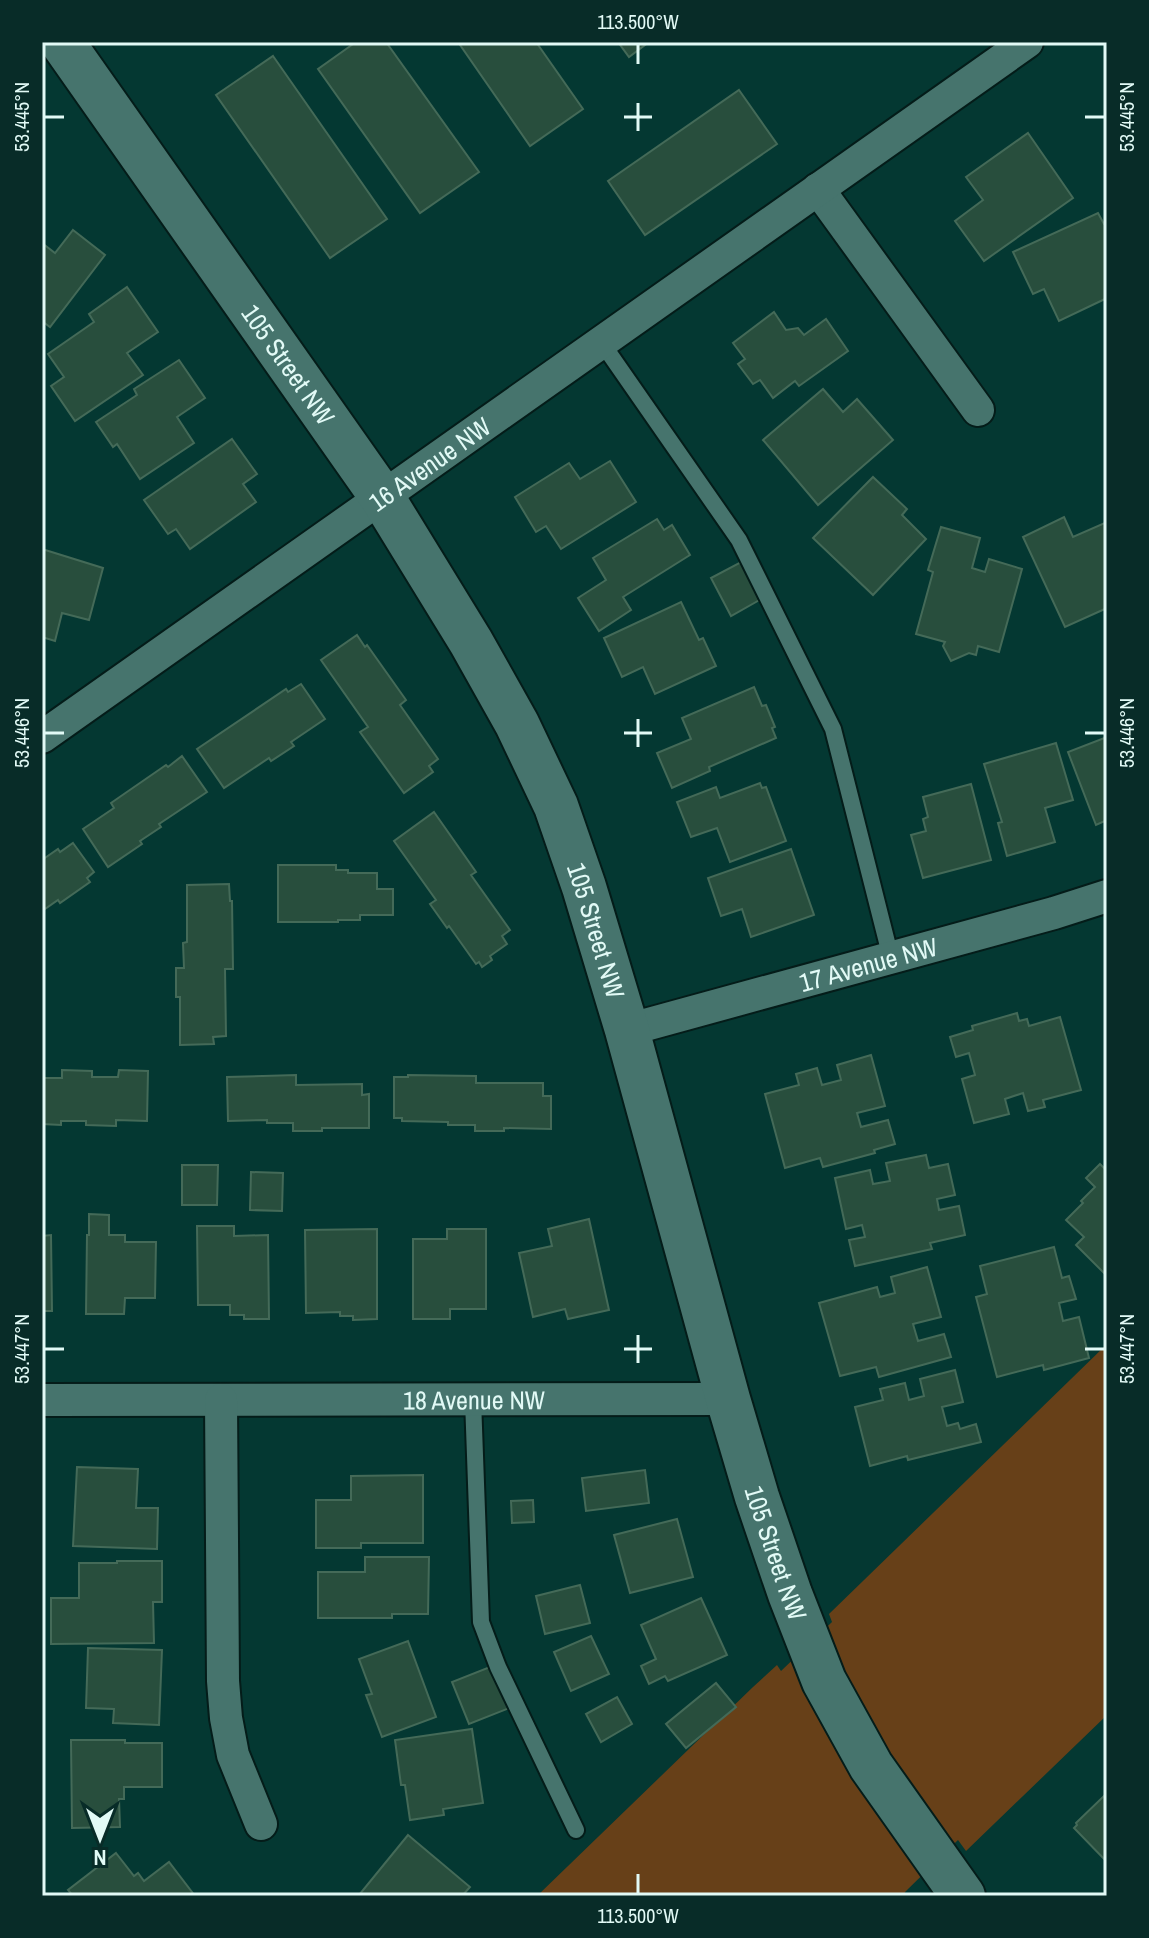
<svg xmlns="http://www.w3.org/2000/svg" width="1149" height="1938" font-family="'Archivo Narrow',sans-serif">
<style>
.green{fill:#674018}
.building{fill:#284e3d;stroke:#446a58;stroke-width:2}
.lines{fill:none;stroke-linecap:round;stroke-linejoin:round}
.lane-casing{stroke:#041c19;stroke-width:20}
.street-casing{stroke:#041c19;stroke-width:36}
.secondary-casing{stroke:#041c19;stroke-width:48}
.lane{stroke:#46746d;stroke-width:16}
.street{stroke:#46746d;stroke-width:32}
.secondary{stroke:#46746d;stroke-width:44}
.ticks{fill:none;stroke:#e2faf6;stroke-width:3}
.labels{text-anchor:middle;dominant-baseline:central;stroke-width:7;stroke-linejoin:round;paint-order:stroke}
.street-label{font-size:26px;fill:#e2faf6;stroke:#082c28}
.neatline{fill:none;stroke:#e2faf6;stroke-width:3}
.ticks-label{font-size:20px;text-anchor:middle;fill:#e2faf6}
</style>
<rect width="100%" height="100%" fill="#043832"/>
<polygon class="green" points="1107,1344 1107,1715 966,1851 958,1840 905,1892 904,1896 537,1896 753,1687 777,1665 781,1671 832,1622 829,1614"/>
<g class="building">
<polygon points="356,42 386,42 479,172 420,213 318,69"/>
<polygon points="458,42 536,42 583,109 530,146"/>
<polygon points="618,42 649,42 629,57"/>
<polygon points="273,56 387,219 330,258 216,95"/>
<polygon points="739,90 777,144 645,235 608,181"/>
<polygon points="1028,133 1073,198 984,261 955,221 983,200 966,177"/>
<polygon points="1098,213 1104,224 1107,223 1107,298 1059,321 1044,289 1033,294 1013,252"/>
<polygon points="73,230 105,255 50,327 42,321 42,243 55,253"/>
<polygon points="127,287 158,332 127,353 143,375 75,421 51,386 64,377 48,354 94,322 89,314"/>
<polygon points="774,312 786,330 798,328 804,335 826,319 848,351 799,386 795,381 773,398 760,380 753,384 738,364 745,359 733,343"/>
<polygon points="179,360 205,398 177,417 194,443 140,479 117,444 113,447 96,422 137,395 134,389"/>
<polygon points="823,389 843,412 857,399 893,440 818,505 763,440"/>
<polygon points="232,439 257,474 243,484 256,502 190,549 176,529 168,534 144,500"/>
<polygon points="610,461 636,502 561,549 546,526 536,532 515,497 569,463 580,479"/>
<polygon points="873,477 907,509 902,515 926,539 873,595 813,538"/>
<polygon points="1064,517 1073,537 1107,522 1107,608 1065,627 1023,537"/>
<polygon points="657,519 664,530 672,525 690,555 623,597 631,610 599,631 578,598 606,580 593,558"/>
<polygon points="941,527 980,538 972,568 985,572 989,559 1022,569 999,652 978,646 976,655 969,653 951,661 943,646 945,642 916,634 933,572 928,570"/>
<polygon points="42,549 103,568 89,620 62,613 55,641 42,637"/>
<polygon points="743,561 763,598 731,616 711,578"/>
<polygon points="681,602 699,640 703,638 716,666 655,694 643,667 622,677 604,638"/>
<polygon points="357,635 365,647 367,645 406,700 400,705 438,759 429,766 433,772 404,793 360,732 368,727 321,660"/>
<polygon points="301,684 325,719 291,742 294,746 271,761 269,758 224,788 197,749 286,689 288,692"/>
<polygon points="754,687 762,706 766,705 775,727 772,728 776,738 709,767 710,771 672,788 657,753 691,739 682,718"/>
<polygon points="1107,737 1107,820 1096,825 1068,752"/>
<polygon points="1056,743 1073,800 1045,808 1055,842 1007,856 998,823 1002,822 984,764"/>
<polygon points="182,756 207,792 159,824 161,827 140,841 142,844 108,867 83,829 114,808 111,803 166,765 168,767"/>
<polygon points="760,783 762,788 766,787 786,841 730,862 717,828 691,837 677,802 716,787 720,798"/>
<polygon points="971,784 991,860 923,878 911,835 926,831 923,819 928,817 923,797"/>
<polygon points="434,812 476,872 471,875 510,930 502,936 507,944 490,956 492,960 482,967 479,962 476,964 449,926 447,928 430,904 436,900 394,841"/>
<polygon points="73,843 94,872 87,878 90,882 60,903 58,900 42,911 42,860 58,849 60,852"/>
<polygon points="791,849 814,915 751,937 742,909 721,916 708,878"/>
<polygon points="278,865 336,865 336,870 348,870 348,873 377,873 377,889 393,889 393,915 360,915 360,920 338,920 338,922 278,922"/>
<polygon points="229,884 230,901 232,901 233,969 225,969 226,1036 213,1037 214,1044 180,1045 180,997 176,997 176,968 184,968 183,943 187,942 187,885"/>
<polygon points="1017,1013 1019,1021 1027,1019 1029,1026 1060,1017 1081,1090 1043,1100 1045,1107 1028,1111 1023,1093 1005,1099 1009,1114 974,1123 962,1079 975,1075 969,1053 956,1057 950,1037 973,1030 972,1026"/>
<polygon points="871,1055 885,1106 857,1113 861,1127 888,1120 895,1144 874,1150 875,1153 823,1167 820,1158 785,1168 765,1094 799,1085 796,1074 817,1068 822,1085 841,1080 837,1065"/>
<polygon points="62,1070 92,1071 92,1077 118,1077 119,1070 148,1071 147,1121 116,1120 116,1126 86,1125 86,1121 61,1121 61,1125 42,1124 42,1078 62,1078"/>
<polygon points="296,1075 296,1085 362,1084 362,1095 369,1094 369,1128 322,1128 322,1131 293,1131 293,1123 267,1123 267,1120 228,1121 227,1077"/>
<polygon points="408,1075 476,1076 476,1083 543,1083 543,1096 551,1096 551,1129 504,1128 504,1131 475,1131 475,1125 448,1125 448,1122 402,1121 402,1118 394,1118 394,1077 408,1077"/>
<polygon points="926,1155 929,1168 948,1164 955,1195 937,1199 939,1210 959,1206 965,1235 930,1243 932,1249 855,1266 849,1240 865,1237 862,1225 846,1229 835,1178 870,1170 873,1184 890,1181 886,1163"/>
<polygon points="1100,1164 1107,1171 1107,1276 1076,1245 1084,1237 1066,1220 1083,1203 1081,1201 1095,1187 1086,1178"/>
<polygon points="182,1165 218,1165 217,1205 182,1205"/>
<polygon points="251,1172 283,1173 282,1211 250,1210"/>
<polygon points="89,1214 109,1215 109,1235 125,1235 125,1242 156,1242 155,1298 125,1298 124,1314 86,1314 87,1235 89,1235"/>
<polygon points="589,1219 609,1310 568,1319 565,1309 533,1317 519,1253 552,1246 548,1229"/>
<polygon points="197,1226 234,1226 234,1236 268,1235 269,1319 244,1319 244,1315 230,1315 230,1305 198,1305"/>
<polygon points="377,1229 377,1319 353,1320 353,1316 340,1316 340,1312 306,1313 305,1230"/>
<polygon points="447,1229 486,1229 486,1309 450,1309 450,1319 413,1319 413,1239 447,1239"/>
<polygon points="51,1235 52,1311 42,1311 42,1236"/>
<polygon points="1054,1247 1062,1278 1069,1276 1076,1299 1059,1303 1063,1321 1079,1317 1089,1358 1044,1370 1043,1365 997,1377 976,1297 987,1294 980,1266"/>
<polygon points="927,1267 941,1317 913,1324 918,1341 944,1334 951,1357 879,1377 876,1367 840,1376 819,1303 877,1287 880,1297 895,1293 891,1277"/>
<polygon points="955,1370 963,1402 942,1407 947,1426 958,1423 960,1429 976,1424 981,1442 908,1460 907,1456 870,1466 855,1407 883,1400 880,1389 905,1383 909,1400 924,1396 920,1379"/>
<polygon points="77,1467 138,1469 136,1508 158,1508 157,1549 73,1546"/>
<polygon points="645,1470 649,1503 586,1511 582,1478"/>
<polygon points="423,1475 423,1543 361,1543 361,1548 316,1548 316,1500 351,1500 351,1476"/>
<polygon points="533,1500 534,1522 512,1523 511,1501"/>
<polygon points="677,1519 693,1577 630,1593 614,1535"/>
<polygon points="365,1557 429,1557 428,1614 392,1614 392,1618 318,1618 318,1572 365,1572"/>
<polygon points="117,1561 162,1561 162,1602 153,1602 154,1643 51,1644 51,1598 79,1598 79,1563 117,1563"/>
<polygon points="580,1585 590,1623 545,1634 536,1596"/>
<polygon points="701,1598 727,1655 668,1681 665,1676 649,1684 641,1666 656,1659 641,1625"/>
<polygon points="591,1636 609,1674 571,1691 554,1652"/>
<polygon points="408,1641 436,1717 382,1737 366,1695 372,1694 359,1659"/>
<polygon points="88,1648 162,1650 159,1725 113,1723 114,1709 86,1708"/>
<polygon points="495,1665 512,1707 469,1724 452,1682"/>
<polygon points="716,1683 736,1707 686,1748 666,1724"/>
<polygon points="617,1697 632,1724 601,1742 586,1714"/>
<polygon points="472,1729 483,1803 443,1809 444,1815 410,1820 405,1785 401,1785 395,1740"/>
<polygon points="71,1740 125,1740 125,1743 162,1743 162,1787 124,1787 124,1799 119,1799 120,1827 72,1828"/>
<polygon points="1107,1793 1107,1862 1074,1828 1077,1825 1076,1823"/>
<polygon points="408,1835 470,1887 462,1896 359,1895"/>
<polygon points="116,1853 134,1876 138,1873 144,1881 169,1862 195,1896 73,1896 68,1890"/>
</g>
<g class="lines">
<g class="lane-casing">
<g id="lane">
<polyline points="602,343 739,540 833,729 891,958"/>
<polyline points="473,1400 481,1622 498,1667 576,1830"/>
</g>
</g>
<g class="street-casing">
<g id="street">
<polyline points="818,189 978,410"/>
<path id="s1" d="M 42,737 L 1027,42"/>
<path id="s2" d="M 627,1030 L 1054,913 L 1107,896"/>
<path id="s3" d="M 42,1400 L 728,1399"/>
<polyline points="221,1400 223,1681 226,1718 233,1755 261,1824"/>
</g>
</g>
<g class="secondary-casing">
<g id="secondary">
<path id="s4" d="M 62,42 L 382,497 L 471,642 L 517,724 L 556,806 L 584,887 L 627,1030 L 728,1399 L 757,1497 L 790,1594 L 824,1681 L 871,1766 L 963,1896"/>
</g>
</g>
<use href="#lane" class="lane"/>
<use href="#street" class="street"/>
<use href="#secondary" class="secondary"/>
</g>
<path class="ticks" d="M 638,44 L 638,64M 638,103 L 638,131M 44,117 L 64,117M 624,117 L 652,117M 1085,117 L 1105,117M 638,719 L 638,747M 44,733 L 64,733M 624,733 L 652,733M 1085,733 L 1105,733M 638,1335 L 638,1363M 44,1349 L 64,1349M 624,1349 L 652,1349M 1085,1349 L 1105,1349M 638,1874 L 638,1894"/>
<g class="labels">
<g class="street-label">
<text stroke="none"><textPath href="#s4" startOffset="394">105 Street NW</textPath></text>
<text stroke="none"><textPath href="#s1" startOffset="474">16 Avenue NW</textPath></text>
<text stroke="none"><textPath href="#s4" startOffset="1042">105 Street NW</textPath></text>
<text stroke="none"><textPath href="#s2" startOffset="250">17 Avenue NW</textPath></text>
<text stroke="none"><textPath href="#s3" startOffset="432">18 Avenue NW</textPath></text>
<text stroke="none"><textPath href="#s4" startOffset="1690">105 Street NW</textPath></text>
</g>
</g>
<rect width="1149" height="1938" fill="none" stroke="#082c28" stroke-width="88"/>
<g transform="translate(100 1838) rotate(180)" stroke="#082c28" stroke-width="6" paint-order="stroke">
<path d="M0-6L14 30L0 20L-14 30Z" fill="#e2faf6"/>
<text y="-12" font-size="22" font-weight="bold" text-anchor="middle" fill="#e2faf6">N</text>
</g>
<rect x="44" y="44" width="1061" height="1850" class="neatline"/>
<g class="ticks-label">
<text x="638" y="29">113.500°W</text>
<text transform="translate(1127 117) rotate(-90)" y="7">53.445°N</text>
<text transform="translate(22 117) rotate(-90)" y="7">53.445°N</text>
<text transform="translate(1127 733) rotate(-90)" y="7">53.446°N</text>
<text transform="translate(22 733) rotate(-90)" y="7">53.446°N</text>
<text transform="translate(22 1349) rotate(-90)" y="7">53.447°N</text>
<text transform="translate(1127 1349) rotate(-90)" y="7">53.447°N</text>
<text x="638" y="1923">113.500°W</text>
</g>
</svg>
